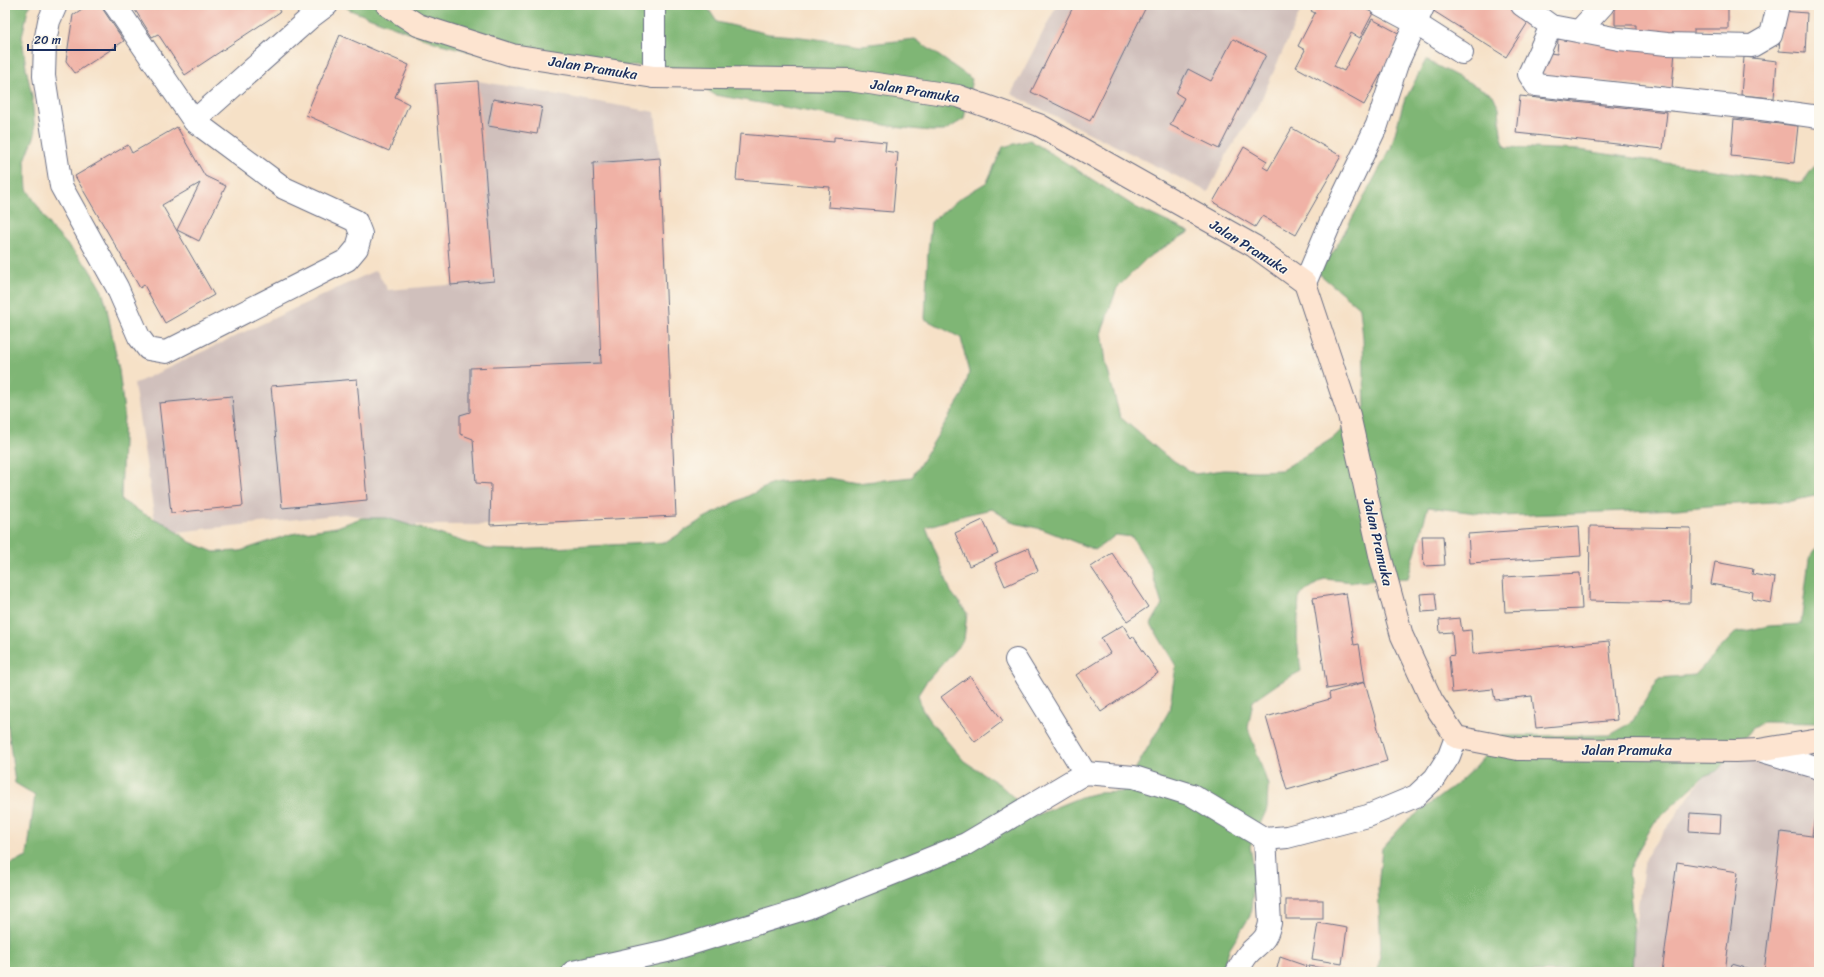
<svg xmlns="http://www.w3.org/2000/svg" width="1824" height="977" font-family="Sriracha,sans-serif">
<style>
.industrial{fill:#d0c0bc}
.forest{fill:#7fb674;stroke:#4d7269;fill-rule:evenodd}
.building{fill:#f0b2a6}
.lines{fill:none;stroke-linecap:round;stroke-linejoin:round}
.street-casing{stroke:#686d83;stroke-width:24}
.secondary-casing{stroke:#686d83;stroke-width:24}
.street{stroke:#fff;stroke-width:22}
.secondary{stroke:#fde4d0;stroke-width:22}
.labels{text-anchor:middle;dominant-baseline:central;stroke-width:3;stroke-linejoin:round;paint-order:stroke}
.street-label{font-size:14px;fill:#1b2f5e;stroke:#fbf7ec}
</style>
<rect width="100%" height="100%" fill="#fbf7ec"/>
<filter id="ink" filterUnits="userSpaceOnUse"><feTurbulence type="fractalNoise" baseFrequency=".025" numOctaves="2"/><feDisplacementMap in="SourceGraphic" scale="8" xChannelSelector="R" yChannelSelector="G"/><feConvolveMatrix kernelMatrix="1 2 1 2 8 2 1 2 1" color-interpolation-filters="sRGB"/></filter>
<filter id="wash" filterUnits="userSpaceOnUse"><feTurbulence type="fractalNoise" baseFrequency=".012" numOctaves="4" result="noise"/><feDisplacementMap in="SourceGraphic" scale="16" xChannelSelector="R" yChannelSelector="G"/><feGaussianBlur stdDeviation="0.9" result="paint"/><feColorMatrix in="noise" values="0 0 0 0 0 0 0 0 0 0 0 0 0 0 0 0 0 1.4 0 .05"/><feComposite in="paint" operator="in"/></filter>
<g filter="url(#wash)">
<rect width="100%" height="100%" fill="#f6e1c7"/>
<g class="industrial">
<polygon points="1057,5 1303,5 1258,107 1228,152 1208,192 1011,94"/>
<polygon points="478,81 655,112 660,158 676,516 490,525 413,525 345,514 157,534 134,384 376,270 388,290 494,281"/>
<polygon points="1735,751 1819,768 1819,972 1632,972 1634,934 1645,858 1704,776 1717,771"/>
</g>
<g class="forest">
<path d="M 5,5 L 31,5 L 28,9 L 22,37 L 26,68 L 32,96 L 35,135 L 25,160 L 27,189 L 50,226 L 88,267 L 102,291 L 106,304 L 119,370 L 124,412 L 121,500 L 144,514 L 168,525 L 190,542 L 214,552 L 240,551 L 291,534 L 337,527 L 361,518 L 387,518 L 487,549 L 514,550 L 667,542 L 704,518 L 772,484 L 829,478 L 857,483 L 912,477 L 963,394 L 969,373 L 961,338 L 925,319 L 928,251 L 931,222 L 959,199 L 987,182 L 1003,147 L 1030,140 L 1137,208 L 1189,232 L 1147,258 L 1117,288 L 1102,331 L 1106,363 L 1120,417 L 1166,456 L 1195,474 L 1224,470 L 1257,471 L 1282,470 L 1333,438 L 1365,407 L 1363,338 L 1360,308 L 1317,272 L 1334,251 L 1391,148 L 1403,104 L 1426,60 L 1493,95 L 1499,108 L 1501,134 L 1505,147 L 1579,150 L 1802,183 L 1819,160 L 1819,495 L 1792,501 L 1719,505 L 1677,509 L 1501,516 L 1428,507 L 1408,578 L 1354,582 L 1324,579 L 1299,595 L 1297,640 L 1301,671 L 1279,683 L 1253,701 L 1248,728 L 1268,785 L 1267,809 L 1250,846 L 1255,875 L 1250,916 L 1229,950 L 1221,972 L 5,972 L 5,866 L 27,857 L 35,795 L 15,783 L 5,704 ZM 992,509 L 1014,523 L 1042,529 L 1095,550 L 1116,535 L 1132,537 L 1150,566 L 1162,605 L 1151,624 L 1176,666 L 1169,711 L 1122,792 L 1097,793 L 1081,797 L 1034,816 L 999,784 L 964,761 L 929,720 L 922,709 L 918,695 L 926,682 L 964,640 L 967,613 L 951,592 L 926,527 L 965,515 Z"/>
<polygon points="343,5 706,5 717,22 769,34 794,36 861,45 915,39 972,79 964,119 944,131 931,131 902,128 715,95 669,67 521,64 437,43 350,10"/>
<polygon points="1819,544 1819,723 1764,722 1752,729 1717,771 1704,776 1654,823 1640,847 1628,873 1634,934 1632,972 1378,972 1381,947 1378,888 1382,848 1406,822 1458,783 1476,766 1502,736 1609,735 1632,722 1659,678 1695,675 1735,633 1769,626 1801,624 1809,559"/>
</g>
<g id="blocks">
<g class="building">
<polygon points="88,5 100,5 124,41 75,73 66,61 73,15"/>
<polygon points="132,5 276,5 280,12 185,75 158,34 152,37"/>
<polygon points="1074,5 1147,5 1090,121 1031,92"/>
<polygon points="1315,5 1358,5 1373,13 1360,38 1351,33 1334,66 1344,71 1372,19 1402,35 1364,105 1296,67 1305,50 1298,46 1315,13 1311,11"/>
<polygon points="1435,5 1508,5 1530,19 1506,57 1432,10"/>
<polygon points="1615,5 1728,5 1728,29 1694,29 1694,35 1636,34 1636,25 1615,25"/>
<polygon points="1782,11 1807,13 1805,53 1779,51"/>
<polygon points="340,35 409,65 395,97 409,104 389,151 306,115"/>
<polygon points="1233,39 1266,55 1219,149 1170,125 1184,98 1176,93 1188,69 1211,81"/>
<polygon points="1558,39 1675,51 1672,88 1541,75 1543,52 1557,54"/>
<polygon points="1744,57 1777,61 1774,98 1741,95"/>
<polygon points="478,81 494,281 451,285 435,84"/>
<polygon points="1520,96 1667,112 1663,149 1516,133"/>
<polygon points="493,99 542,107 537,134 488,126"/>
<polygon points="1734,119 1798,126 1794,163 1731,156"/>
<polygon points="177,127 205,176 226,186 199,241 177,230 200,183 162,205 214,295 165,323 144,285 140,288 75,176 128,145 132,153"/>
<polygon points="1292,128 1341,156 1296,235 1262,216 1255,227 1213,202 1244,147 1267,161 1263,167 1268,170"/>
<polygon points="740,134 834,142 834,137 886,142 885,151 898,153 893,212 828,207 830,187 736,180"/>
<polygon points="660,158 676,516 490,525 491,484 476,483 473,439 460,434 460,415 470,412 470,368 601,363 593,163"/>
<polygon points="357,379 367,500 282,508 271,386"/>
<polygon points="232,396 243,506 171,513 159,403"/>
<polygon points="983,520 998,553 969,566 955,533"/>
<polygon points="1579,526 1581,556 1470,563 1468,534"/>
<polygon points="1590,526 1691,528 1690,603 1589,601"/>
<polygon points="1422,536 1443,536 1445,565 1424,566"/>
<polygon points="1029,548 1038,571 1005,586 995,563"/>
<polygon points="1112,553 1148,607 1127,621 1091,567"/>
<polygon points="1715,562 1753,569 1752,574 1775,578 1771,603 1752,599 1753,592 1711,584"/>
<polygon points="1580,573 1582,609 1505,612 1503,577"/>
<polygon points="1346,593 1354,645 1359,644 1365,682 1327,689 1313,598"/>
<polygon points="1435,593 1437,611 1422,612 1420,594"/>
<polygon points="1460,618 1462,631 1471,630 1473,654 1609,641 1617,720 1536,728 1532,696 1495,700 1493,689 1452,693 1449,656 1454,655 1452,632 1440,633 1439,620"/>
<polygon points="1123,625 1131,638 1133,636 1158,673 1101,712 1076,675 1110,653 1101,638"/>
<polygon points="970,676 1003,721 975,742 941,697"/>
<polygon points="1365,682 1387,761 1287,790 1266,717 1330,699 1329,693"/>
<polygon points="1818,797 1819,797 1819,836 1812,835"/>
<polygon points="1690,813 1721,815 1720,833 1689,831"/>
<polygon points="1781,832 1819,837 1819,972 1764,972"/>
<polygon points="1677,862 1738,872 1725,972 1662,972"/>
<rect x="1286" y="900" width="37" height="19"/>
<polygon points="1318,923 1347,928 1342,964 1312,959"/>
<polygon points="1280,957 1306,966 1304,972 1276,972"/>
<polygon points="1732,964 1760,972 1730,972"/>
<polygon points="1309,966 1343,971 1343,972 1308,972"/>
</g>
</g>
</g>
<g filter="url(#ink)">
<use href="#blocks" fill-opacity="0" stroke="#686d83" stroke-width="1"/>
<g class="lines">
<g class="street-casing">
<g id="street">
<polyline points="56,5 49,21 45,42 44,76 61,186 117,287 139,337 148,349 166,352 347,260 357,248 361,234 356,221 284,188 194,121 311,17 327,5"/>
<polyline points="115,5 194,121"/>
<polyline points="1381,5 1415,23 1462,53"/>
<polyline points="1522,5 1551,26 1619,39 1667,44 1752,46 1771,35 1778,5"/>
<polyline points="1551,26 1529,74 1536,85 1762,109 1819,117"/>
<polyline points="1580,30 1603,5"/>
<polyline points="654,77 654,5"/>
<polyline points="1305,283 1332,219 1377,125 1397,64 1424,5"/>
<polyline points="1016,660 1085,773"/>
<polyline points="1759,750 1819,768"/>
<polyline points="573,972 667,951 807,908 966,844 1085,773 1134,777 1192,795 1265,839 1287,837 1368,816 1416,796 1435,778 1449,756 1456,737"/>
<path d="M 1237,972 C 1241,965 1245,956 1251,951 C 1263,940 1266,940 1270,923 L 1265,839"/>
</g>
</g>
<g class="secondary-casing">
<polyline id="secondary" points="387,5 418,25 512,55 654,77 849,80 958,96 1039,125 1254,246 1305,283 1349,415 1381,559 1402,636 1432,701 1456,737 1518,749 1735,751 1759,750 1819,740"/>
</g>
<use href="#street" class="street"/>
<use href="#secondary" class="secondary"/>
</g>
</g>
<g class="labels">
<g class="street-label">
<text transform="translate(593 68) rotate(9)">Jalan Pramuka</text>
<text transform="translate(915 91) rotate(9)">Jalan Pramuka</text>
<text transform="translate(1249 247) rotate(32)">Jalan Pramuka</text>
<text transform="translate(1378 542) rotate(77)">Jalan Pramuka</text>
<text x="1627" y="750">Jalan Pramuka</text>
</g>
</g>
<rect width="1824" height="977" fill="none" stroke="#fbf7ec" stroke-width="20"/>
<path d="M28 44v6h87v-6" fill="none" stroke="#1b2f5e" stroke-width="2"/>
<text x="34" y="44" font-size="12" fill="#1b2f5e" stroke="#fbf7ec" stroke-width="3" paint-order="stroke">20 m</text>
</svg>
